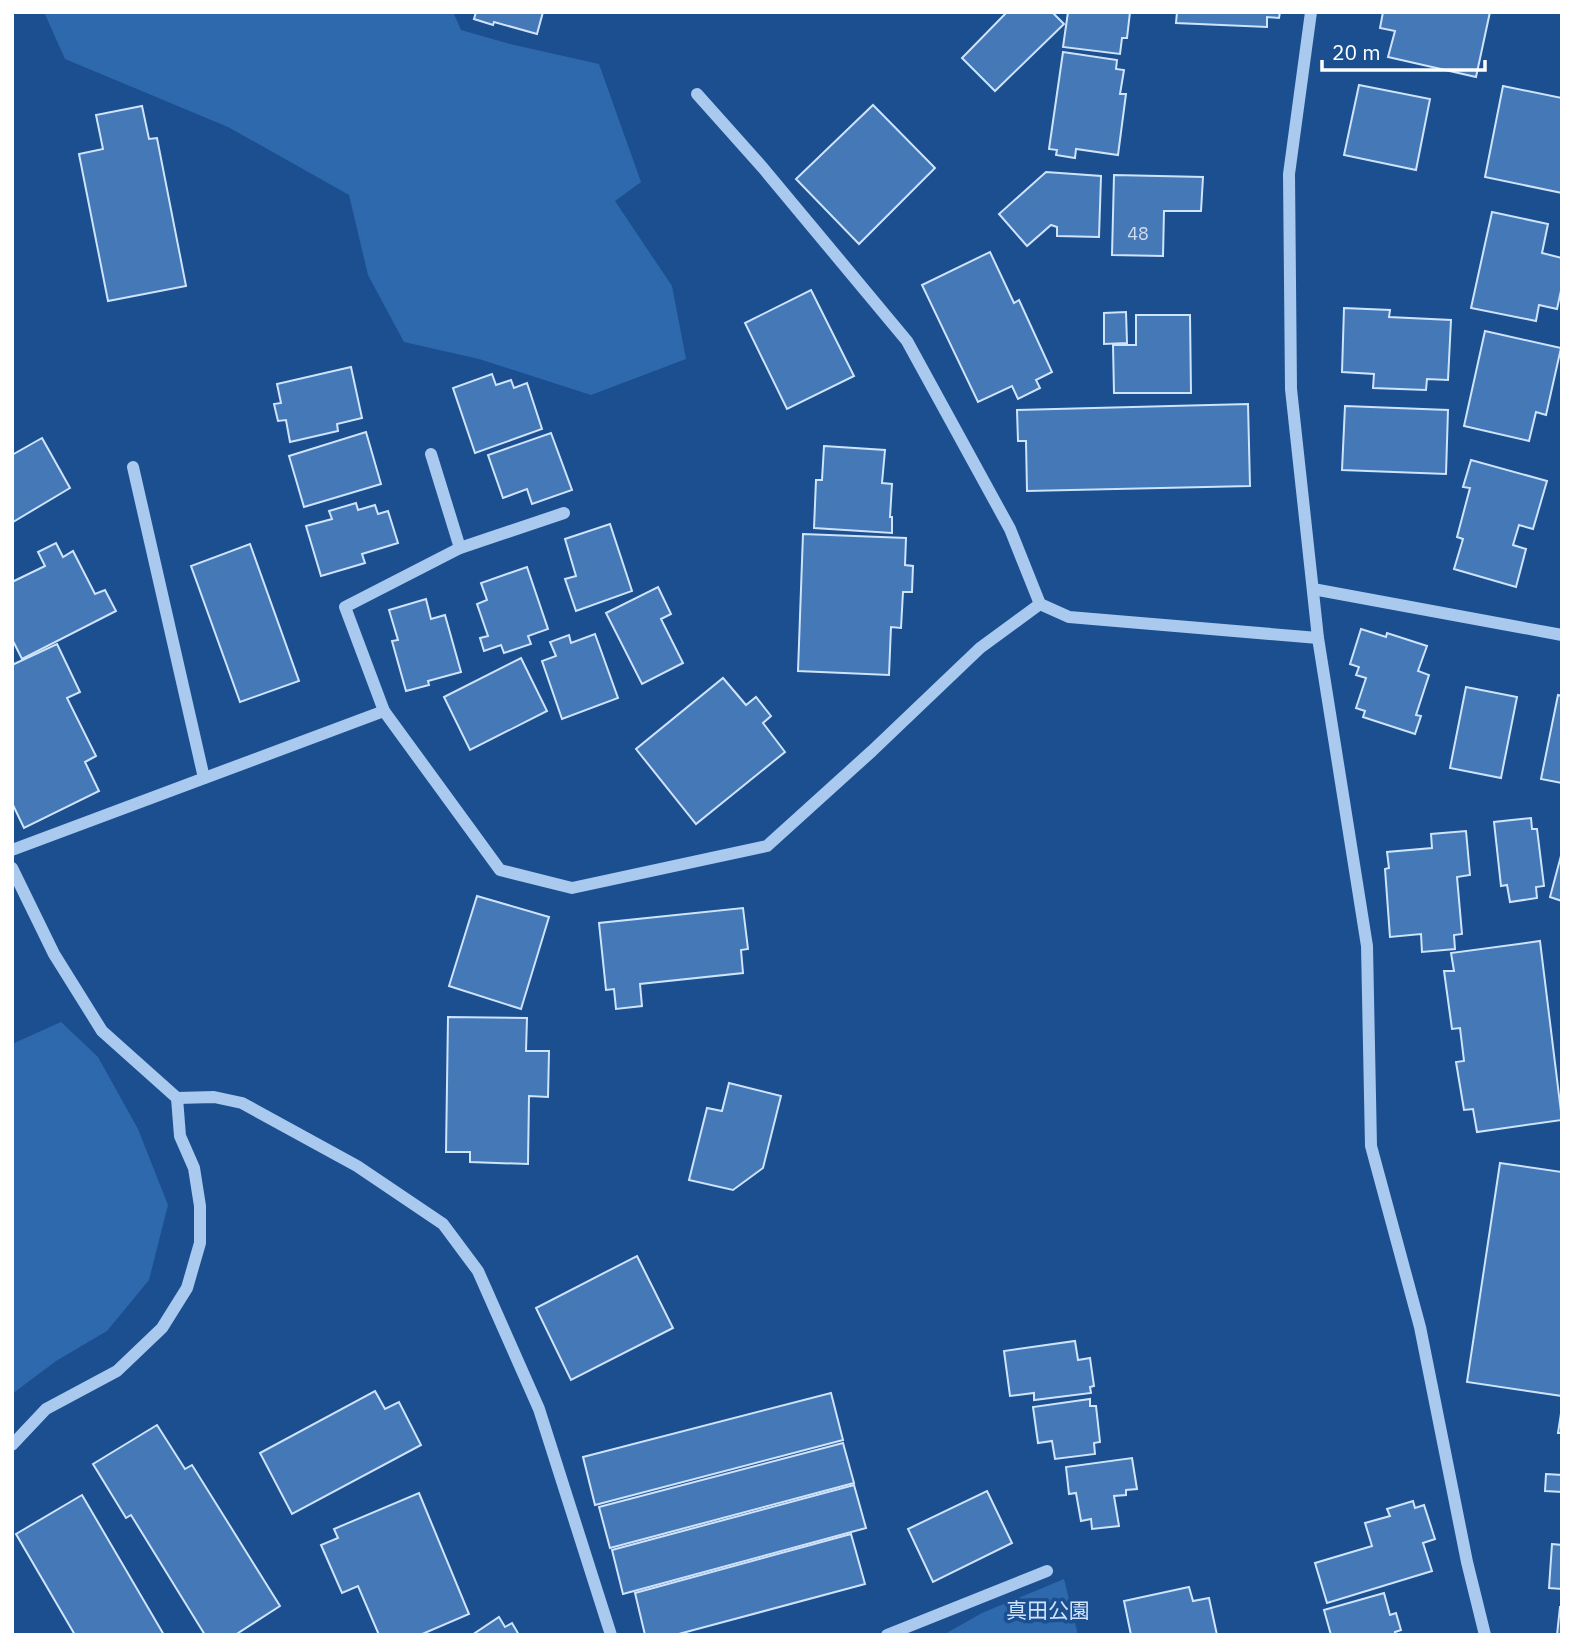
<svg xmlns="http://www.w3.org/2000/svg" width="1574" height="1647" font-family="'IBM Plex Sans','Noto Sans JP',sans-serif">
<style>
.green{fill:#2e69ad}
.building{fill:#4478b7;stroke:#cfe3fa;stroke-width:2}
.lines{fill:none;stroke-linecap:round;stroke-linejoin:round}
.minor{stroke:#a9c9ee;stroke-width:12}
.labels{text-anchor:middle;dominant-baseline:central;stroke-width:7;stroke-linejoin:round;paint-order:stroke}
.number-label{font-size:18px;fill:#d0dded}
.park-label{font-size:21px;fill:#cfe3fa;stroke:#1b4f8f}
</style>
<rect width="100%" height="100%" fill="#1b4f8f"/>
<g class="green">
<polygon points="44,12 453,12 461,30 510,44 599,64 641,182 615,201 672,286 686,359 591,395 479,359 404,342 368,275 349,195 228,127 65,59"/>
<polygon points="61,1022 98,1057 138,1129 168,1205 149,1280 107,1331 56,1361 12,1394 12,1044"/>
<polygon points="1064,1579 1078,1635 943,1635 982,1613"/>
</g>
<g class="building">
<polygon points="476,12 543,12 537,34 494,22 493,25 474,19"/>
<polygon points="1007,12 1052,12 1064,24 995,91 962,58"/>
<polygon points="1068,12 1130,12 1127,38 1122,38 1120,54 1063,47"/>
<polygon points="1177,12 1280,12 1279,18 1267,17 1267,27 1176,23"/>
<polygon points="1383,12 1490,12 1476,77 1388,57 1395,31 1380,28"/>
<polygon points="1063,52 1117,60 1116,69 1124,70 1120,94 1126,94 1118,155 1076,149 1075,158 1056,155 1057,150 1049,149"/>
<polygon points="1359,85 1430,99 1416,170 1344,155"/>
<polygon points="1503,86 1562,98 1562,193 1485,177"/>
<polygon points="873,105 935,168 859,244 796,179"/>
<polygon points="142,106 149,139 157,138 186,286 108,301 79,154 103,149 96,115"/>
<polygon points="1046,172 1101,176 1099,237 1057,236 1057,227 1051,225 1027,246 999,214"/>
<polygon points="1114,175 1203,177 1201,211 1164,211 1163,256 1112,255"/>
<polygon points="1492,212 1548,224 1542,253 1562,258 1562,286 1557,309 1539,305 1536,321 1471,308"/>
<polygon points="990,252 1014,303 1019,300 1052,372 1036,380 1040,388 1018,399 1012,386 978,402 922,285"/>
<polygon points="811,290 854,376 787,409 745,323"/>
<polygon points="1344,308 1390,310 1389,317 1451,320 1448,380 1427,379 1426,390 1373,388 1374,374 1342,372"/>
<polygon points="1126,312 1127,343 1104,344 1104,313"/>
<polygon points="1136,315 1190,315 1191,393 1114,393 1113,345 1136,345"/>
<polygon points="1485,331 1561,348 1546,415 1536,412 1529,441 1464,426"/>
<polygon points="351,367 362,418 337,424 338,431 290,442 286,420 278,421 274,404 281,403 277,384"/>
<polygon points="492,374 496,385 511,380 514,388 527,383 542,429 475,453 453,388"/>
<polygon points="1248,404 1250,486 1027,491 1026,441 1018,441 1017,410"/>
<polygon points="1345,406 1448,410 1446,474 1342,470"/>
<polygon points="366,432 381,484 304,507 289,456"/>
<polygon points="551,433 572,490 532,504 527,489 503,498 488,455"/>
<polygon points="42,438 70,488 13,522 12,455"/>
<polygon points="824,446 885,450 882,483 892,484 890,517 892,517 892,533 814,528 816,480 822,480"/>
<polygon points="1471,460 1547,481 1533,529 1519,525 1513,545 1526,549 1516,587 1454,569 1463,539 1457,537 1470,488 1463,487"/>
<polygon points="356,503 358,510 375,505 378,514 388,511 398,543 362,554 365,563 321,576 306,526 332,519 329,511"/>
<polygon points="610,524 632,591 576,611 565,579 576,576 565,539"/>
<polygon points="803,534 906,538 905,565 913,566 912,592 903,592 901,628 891,627 889,675 798,671"/>
<polygon points="56,543 63,557 73,551 95,594 105,590 116,611 22,659 12,639 12,582 45,566 38,552"/>
<polygon points="250,544 299,681 240,702 191,566"/>
<polygon points="527,567 548,629 528,636 531,644 504,653 501,645 484,651 480,638 488,636 477,604 487,600 481,583"/>
<polygon points="658,587 671,614 661,619 683,663 642,684 606,613"/>
<polygon points="426,599 431,619 445,615 461,672 428,681 429,685 406,691 392,641 398,640 389,610"/>
<polygon points="1361,629 1386,637 1387,633 1427,646 1418,671 1429,675 1416,715 1421,716 1415,734 1363,717 1365,711 1356,708 1366,678 1356,675 1359,667 1350,664"/>
<polygon points="595,634 618,698 562,719 542,661 556,656 550,642 569,635 571,643"/>
<polygon points="57,644 80,692 67,698 96,756 85,762 99,791 24,828 12,803 12,665"/>
<polygon points="521,658 547,711 470,750 444,697"/>
<polygon points="723,678 746,705 756,697 771,716 763,723 785,752 696,824 636,749"/>
<polygon points="1466,687 1517,697 1501,778 1450,768"/>
<polygon points="1558,695 1562,696 1562,783 1541,779"/>
<polygon points="1531,818 1532,829 1537,829 1544,886 1536,887 1537,898 1510,902 1507,885 1501,886 1494,822"/>
<polygon points="1466,831 1470,875 1457,877 1462,934 1454,935 1455,949 1422,952 1421,934 1390,937 1385,869 1389,868 1387,852 1432,848 1431,834"/>
<polygon points="1562,852 1562,901 1550,897"/>
<polygon points="477,896 549,917 521,1009 449,986"/>
<polygon points="743,908 748,949 741,950 743,973 640,984 642,1006 616,1009 614,989 606,990 599,923"/>
<polygon points="1540,941 1562,1120 1477,1132 1473,1109 1464,1110 1456,1062 1464,1061 1460,1028 1452,1029 1444,971 1454,971 1451,953"/>
<polygon points="448,1017 527,1018 526,1051 549,1051 548,1097 529,1096 528,1164 470,1162 470,1152 446,1152"/>
<polygon points="729,1083 781,1096 763,1168 733,1190 689,1180 707,1108 722,1111"/>
<polygon points="1500,1163 1562,1172 1562,1396 1467,1382"/>
<polygon points="637,1256 673,1328 571,1380 536,1308"/>
<polygon points="1075,1341 1078,1360 1090,1358 1094,1386 1090,1387 1091,1393 1034,1400 1034,1393 1010,1396 1004,1351"/>
<polygon points="375,1391 385,1409 399,1402 421,1445 292,1514 260,1453"/>
<polygon points="831,1393 843,1440 595,1505 583,1457"/>
<polygon points="1090,1399 1090,1406 1096,1406 1100,1442 1094,1443 1095,1454 1055,1459 1052,1441 1038,1443 1033,1407"/>
<polygon points="1562,1407 1562,1433 1558,1433"/>
<polygon points="157,1425 185,1469 192,1465 280,1606 235,1635 205,1635 131,1515 126,1518 93,1464"/>
<polygon points="843,1443 854,1483 610,1548 599,1507"/>
<polygon points="1132,1458 1137,1489 1126,1490 1126,1495 1114,1496 1119,1526 1092,1529 1091,1519 1081,1521 1076,1493 1069,1494 1066,1467"/>
<polygon points="1546,1474 1562,1475 1562,1492 1545,1491"/>
<polygon points="854,1485 866,1528 623,1594 612,1550"/>
<polygon points="987,1491 1012,1543 933,1582 908,1529"/>
<polygon points="419,1493 469,1614 420,1635 379,1635 358,1586 342,1593 321,1545 338,1538 334,1529"/>
<polygon points="82,1495 164,1635 75,1635 16,1534"/>
<polygon points="1413,1501 1415,1508 1424,1505 1435,1539 1423,1543 1432,1571 1327,1603 1315,1563 1372,1546 1365,1523 1390,1516 1387,1509"/>
<polygon points="851,1534 865,1584 675,1635 645,1635 635,1593"/>
<polygon points="1552,1544 1562,1545 1562,1589 1549,1588"/>
<polygon points="1189,1587 1193,1601 1209,1598 1217,1635 1131,1635 1124,1601"/>
<polygon points="1384,1593 1390,1615 1396,1613 1401,1630 1395,1632 1395,1635 1331,1635 1324,1610"/>
<polygon points="1560,1607 1562,1607 1562,1635 1557,1635"/>
<polygon points="499,1617 505,1627 512,1623 519,1635 472,1635"/>
</g>
<g class="lines">
<g class="minor">
<polyline points="1311,12 1289,174 1291,389 1318,638 1367,946 1371,1146 1420,1327 1467,1562 1485,1635"/>
<polyline points="697,94 763,168 907,341 1010,529 1040,604 1069,617 1318,638"/>
<polyline points="431,454 460,548"/>
<polyline points="133,467 204,778"/>
<polyline points="564,513 460,548 345,607 384,711 500,870 572,888 767,846 872,751 980,648 1040,604"/>
<polyline points="1313,589 1562,635"/>
<polyline points="12,850 384,711"/>
<polyline points="12,868 54,954 102,1031 177,1098 214,1097 242,1103 357,1166 443,1224 478,1271 539,1409 611,1635"/>
<polyline points="12,1445 46,1409 117,1371 162,1328 187,1288 200,1243 200,1206 194,1168 180,1136 177,1098"/>
<polyline points="887,1635 1047,1571"/>
</g>
</g>
<g class="labels">
<g class="number-label">
<text x="1138" y="233">48</text>
</g>
<g class="park-label">
<text x="1048" y="1610">真田公園</text>
</g>
</g>
<rect width="1574" height="1647" fill="none" stroke="#ffffff" stroke-width="28"/>
<path d="M1322 60v10h163v-10" fill="none" stroke="#ffffff" stroke-width="3.5"/>
<text x="1332" y="60" font-size="21" fill="#ffffff" stroke="#1b4f8f" stroke-width="5" paint-order="stroke">20 m</text>
</svg>
